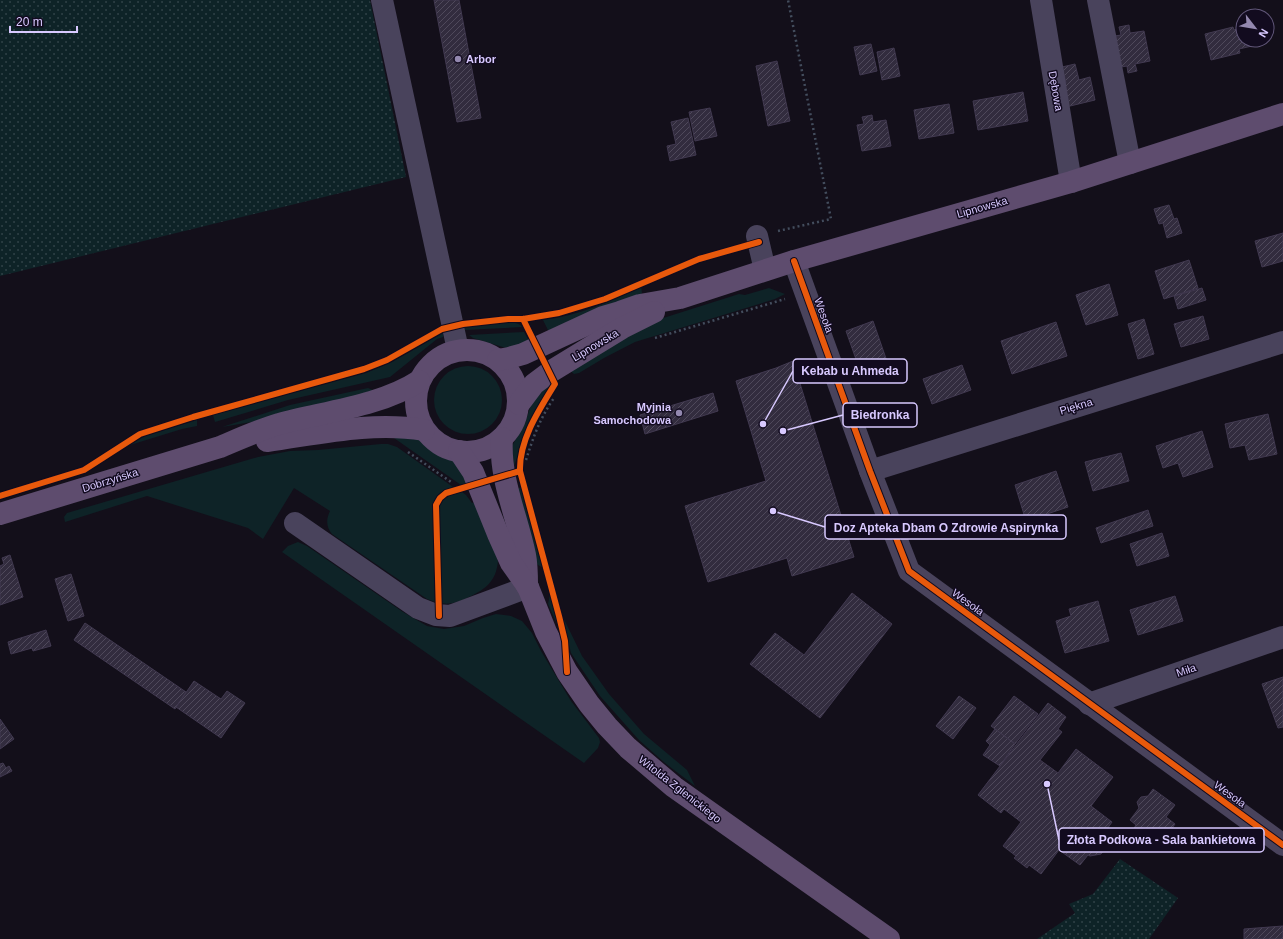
<svg xmlns="http://www.w3.org/2000/svg" width="1283" height="939" font-family="Arial,sans-serif">
<style>
.grass{fill:#0e2327}
.garden{fill:url(#garden-dots)}
.building{fill:url(#building-hatch);stroke:#413950}
.lines{fill:none;stroke-linecap:round;stroke-linejoin:round}
.path{stroke:#434d5d;stroke-width:2.5;stroke-dasharray:2 3;stroke-linecap:butt}
.minor{stroke:#49435c;stroke-width:22}
.major{stroke:#5e4c6e;stroke-width:22}
.cycleway-casing{stroke:#120b1f;stroke-width:8}
.cycleway{stroke:#e8590c;stroke-width:6}
.poi-dot{fill:#9388af;stroke:#120b1f;stroke-width:1.5}
.labels{text-anchor:middle;dominant-baseline:central;stroke-width:3;stroke-linejoin:round;paint-order:stroke}
.poi-label{font-size:11px;font-weight:bold;fill:#d8c9ff;stroke:#120b1f;text-anchor:start}
.street-label{font-size:11px;fill:#d8c9ff;stroke:#120b1f}
.leader{fill:none;stroke:#d8c9ff;stroke-width:1.5}
.callout-dot{fill:#d8c9ff;stroke:#120b1f;stroke-width:1.5}
.callout{fill:#120b1f;stroke:#d8c9ff;stroke-width:1.5}
.callout-label{font-size:12px;text-anchor:middle;font-weight:bold;fill:#d8c9ff}
</style>
<defs>
<pattern id="garden-dots" width="8" height="8" patternUnits="userSpaceOnUse"><rect width="8" height="8" fill="#0e2327"/><path d="M2 2h.1M6 6h.1" fill="none" stroke="#304247" stroke-width="1.8" stroke-linecap="round"/></pattern>
<pattern id="building-hatch" width="6" height="6" patternUnits="userSpaceOnUse"><rect width="6" height="6" fill="#322c3e"/><path d="M-1 1l2-2M0 6l6-6M5 7l2-2" fill="none" stroke="#4f495b"/></pattern>
</defs>
<rect width="100%" height="100%" fill="#130f1a"/>
<g class="grass">
<path d="M 641,286 L 642,293 L 640,295 L 549,332 L 543,320 C 577,316 611,302 641,286 Z"/>
<polygon points="769,288 785,294 775,299 635,342 604,358 579,373 574,374 569,370 657,320 739,294 745,295"/>
<path d="M 497,323 C 505,323 516,320 522,327 L 465,330 L 464,327 Z"/>
<polygon points="524,332 530,342 506,348 473,338 469,335"/>
<polygon points="443,333 443,337 437,339 390,377 288,400 215,422 213,415 366,373 392,362"/>
<circle cx="468" cy="400" r="34"/>
<polygon points="550,383 549,390 531,418 514,466 512,446 525,423 532,402"/>
<polygon points="368,388 375,391 258,421 222,427 290,405"/>
<polygon points="197,420 197,426 182,429 130,445 145,436"/>
<polygon points="394,434 421,440 437,453 454,461 471,482 461,485 394,438"/>
<path d="M 381,444 L 388,444 L 397,447 L 453,487 L 439,495 L 433,506 L 435,602 L 427,599 L 332,534 C 326,527 326,519 330,511 L 294,488 L 263,539 L 248,528 L 147,496 L 65,522 L 64,517 L 67,513 L 258,457 L 290,451 L 318,450 Z"/>
<polygon points="522,487 543,568 535,563 516,489"/>
<path d="M 462,492 L 466,495 L 472,503 L 478,501 L 498,561 C 496,583 484,590 465,599 C 457,602 450,605 441,603 L 439,509 C 441,497 451,495 462,492 Z"/>
<polygon points="298,542 307,546 403,612 427,626 444,629 464,626 483,618 496,614 511,616 522,621 532,633 541,651 571,701 599,738 600,742 598,748 584,763 282,552 288,546"/>
<polygon points="550,594 560,631 548,604"/>
<polygon points="561,613 582,656 609,694 644,734 687,770 695,786 665,763 639,740 600,696 571,653"/>
</g>
<g class="garden">
<polygon points="0,0 370,0 406,177 0,276"/>
<polygon points="1120,859 1178,898 1149,939 1037,939 1075,913 1069,904 1093,894"/>
</g>
<g class="building">
<polygon points="434,0 459,0 481,118 457,122"/>
<polygon points="1129,25 1130,33 1144,31 1150,61 1135,64 1137,71 1128,73 1127,66 1115,68 1109,37 1121,35 1119,27"/>
<polygon points="1233,27 1234,30 1243,27 1243,40 1250,40 1252,46 1239,49 1240,53 1211,60 1205,34"/>
<polygon points="871,44 877,71 860,75 854,47"/>
<polygon points="894,48 900,76 882,80 877,52"/>
<polygon points="777,61 790,121 768,126 756,66"/>
<polygon points="1075,64 1079,80 1090,77 1095,100 1066,107 1061,85 1066,83 1062,67"/>
<polygon points="1023,92 1028,121 978,130 973,101"/>
<polygon points="949,104 954,133 919,139 914,110"/>
<polygon points="710,108 717,136 695,141 689,112"/>
<polygon points="872,115 873,122 886,120 891,146 862,151 857,125 864,124 862,117"/>
<polygon points="688,118 696,155 670,161 667,146 676,144 671,122"/>
<polygon points="1169,205 1174,219 1177,218 1182,233 1167,238 1163,223 1159,224 1154,209"/>
<polygon points="1283,233 1283,261 1262,267 1255,241"/>
<polygon points="1189,260 1198,288 1164,299 1155,271"/>
<polygon points="1109,284 1118,315 1086,325 1076,295"/>
<polygon points="1202,288 1206,300 1178,309 1174,296"/>
<polygon points="1203,316 1209,339 1181,347 1174,324"/>
<polygon points="1144,319 1154,354 1138,359 1128,324"/>
<polygon points="873,321 890,370 863,379 846,331"/>
<polygon points="1056,322 1067,356 1012,374 1001,341"/>
<polygon points="793,361 854,557 792,576 787,558 708,582 685,506 766,481 736,381 776,368"/>
<polygon points="962,365 971,390 932,404 923,379"/>
<polygon points="713,393 718,411 645,434 640,415"/>
<polygon points="1268,414 1277,454 1249,460 1245,445 1230,448 1225,424"/>
<polygon points="1202,431 1213,467 1183,477 1178,463 1163,468 1156,446"/>
<polygon points="1121,453 1129,481 1093,491 1085,462"/>
<polygon points="1056,471 1068,507 1026,521 1015,485"/>
<polygon points="1148,510 1153,526 1101,543 1096,528"/>
<polygon points="1162,533 1169,556 1137,566 1130,544"/>
<polygon points="10,555 23,597 0,605 0,566 4,564 2,558"/>
<polygon points="71,574 84,616 68,621 55,579"/>
<polygon points="852,593 892,624 820,718 750,664 775,633 804,655"/>
<polygon points="1175,596 1183,621 1138,635 1130,610"/>
<polygon points="1098,601 1109,641 1065,653 1056,621 1071,616 1069,609"/>
<polygon points="85,623 186,692 175,709 74,640"/>
<polygon points="46,630 51,646 33,651 32,648 11,654 8,642"/>
<polygon points="1283,677 1283,727 1278,728 1262,684"/>
<polygon points="194,681 221,699 227,691 245,703 221,738 176,707"/>
<polygon points="959,696 976,708 953,739 936,726"/>
<polygon points="1014,696 1038,714 1015,744 991,726"/>
<polygon points="1048,703 1066,717 1058,729 1062,732 1040,760 1058,773 1076,749 1113,777 1091,806 1112,822 1105,832 1106,834 1108,844 1101,854 1090,856 1088,855 1080,865 1059,850 1041,874 1029,865 1027,868 1014,858 1016,856 1003,846 1021,822 1004,809 1001,813 978,795"/>
<polygon points="0,719 14,739 0,749"/>
<polygon points="995,729 1015,744 1000,766 983,755 990,745 986,741"/>
<polygon points="3,763 6,768 9,766 12,771 0,777 0,764"/>
<polygon points="1153,789 1175,805 1166,817 1175,824 1164,840 1154,833 1152,836 1147,833 1143,838 1139,838 1134,835 1133,830 1136,825 1130,820 1139,808 1137,802 1141,797 1148,796"/>
<polygon points="1283,926 1283,939 1244,939 1244,929"/>
</g>
<g class="lines">
<g class="path">
<polyline points="778,231 831,219 788,0"/>
<polyline points="655,338 785,299"/>
<polyline points="408,452 451,482"/>
<path d="M 526,460 C 533,438 540,418 554,398"/>
</g>
<g class="minor">
<polyline points="382,0 458,350"/>
<polyline points="1041,0 1071,182"/>
<polyline points="1098,0 1130,163"/>
<polyline points="757,236 765,270"/>
<polyline points="794,261 870,471 909,571 1283,845"/>
<polyline points="870,471 1283,342"/>
<polyline points="295,523 418,608 436,615 450,616 528,587"/>
<polyline points="1089,704 1283,637"/>
</g>
<g class="major">
<circle cx="467" cy="401" r="51"/>
<polyline points="498,360 509,358 523,354 603,317 620,312 640,305 680,298 794,261 1071,182 1283,114"/>
<polyline points="519,404 534,384 550,372 622,328 654,312"/>
<path d="M 502,438 C 499,478 517,516 525,555 C 527,565 527,576 527,586"/>
<path d="M 267,441 C 318,434 372,421 424,430"/>
<polyline points="459,451 473,472 498,534 511,563 528,587 546,632 567,672 589,704 607,726 628,748 674,787 889,939"/>
<path d="M 0,514 L 220,447 C 239,439 259,430 279,424 C 323,412 381,406 419,381"/>
</g>
<g class="cycleway-casing">
<g id="cycleway">
<polyline points="794,261 870,471 909,571 1283,845"/>
<polyline points="520,471 559,616 565,641 567,672"/>
<polyline points="0,496 84,470 140,434 193,417 364,369 387,360 442,329 463,324 508,319 523,319 559,313 605,299 699,259 759,242"/>
<path d="M 439,616 L 436,505 L 440,498 L 446,493 L 520,471 C 519,440 539,410 555,384 L 523,319"/>
</g>
</g>
<use href="#cycleway" class="cycleway"/>
</g>
<g class="poi-dot">
<circle cx="458" cy="59" r="4"/>
<circle cx="679" cy="413" r="4"/>
</g>
<g class="labels">
<g class="poi-label">
<text x="466" y="59">Arbor</text>
<text x="671" y="407" text-anchor="end">Myjnia<tspan x="671" dy="13">Samochodowa</tspan></text>
</g>
<g class="street-label">
<text transform="translate(1056 91) rotate(80)">Dębowa</text>
<text transform="translate(982 207) rotate(-16)">Lipnowska</text>
<text transform="translate(824 315) rotate(70)">Wesoła</text>
<text transform="translate(595 345) rotate(-31)">Lipnowska</text>
<text transform="translate(1076 406) rotate(-17)">Piękna</text>
<text transform="translate(110 480) rotate(-17)">Dobrzyńska</text>
<text transform="translate(968 602) rotate(36)">Wesoła</text>
<text transform="translate(1186 670) rotate(-19)">Miła</text>
<text transform="translate(680 789) rotate(38)">Witolda Zglenickiego</text>
<text transform="translate(1230 794) rotate(36)">Wesoła</text>
</g>
</g>
<path class="leader" d="M763 424L793 371M783 431L843 415M773 511L825 527M1047 784L1059 840"/>
<g class="callout-dot">
<circle cx="763" cy="424" r="4"/>
<circle cx="783" cy="431" r="4"/>
<circle cx="773" cy="511" r="4"/>
<circle cx="1047" cy="784" r="4"/>
</g>
<g class="callout">
<rect x="793" y="359" width="114" height="24" rx="4"/>
<rect x="843" y="403" width="74" height="24" rx="4"/>
<rect x="825" y="515" width="241" height="24" rx="4"/>
<rect x="1059" y="828" width="205" height="24" rx="4"/>
</g>
<g class="callout-label">
<text x="850" y="375">Kebab u Ahmeda</text>
<text x="880" y="419">Biedronka</text>
<text x="946" y="532">Doz Apteka Dbam O Zdrowie Aspirynka</text>
<text x="1161" y="844">Złota Podkowa - Sala bankietowa</text>
</g>
<g transform="translate(1255 28) rotate(121)"><circle r="19" fill="#120b1f" stroke="#615779"/>
<path d="M0-3L7 15L0 10L-7 15Z" fill="#9388af"/>
<text y="-6" font-size="11" font-weight="bold" text-anchor="middle" fill="#d8c9ff">N</text>
</g>
<path d="M10 26v6h67v-6" fill="none" stroke="#d8c9ff" stroke-width="2"/>
<text x="16" y="26" font-size="12" fill="#d8c9ff" stroke="#120b1f" stroke-width="3" paint-order="stroke">20 m</text>
</svg>
